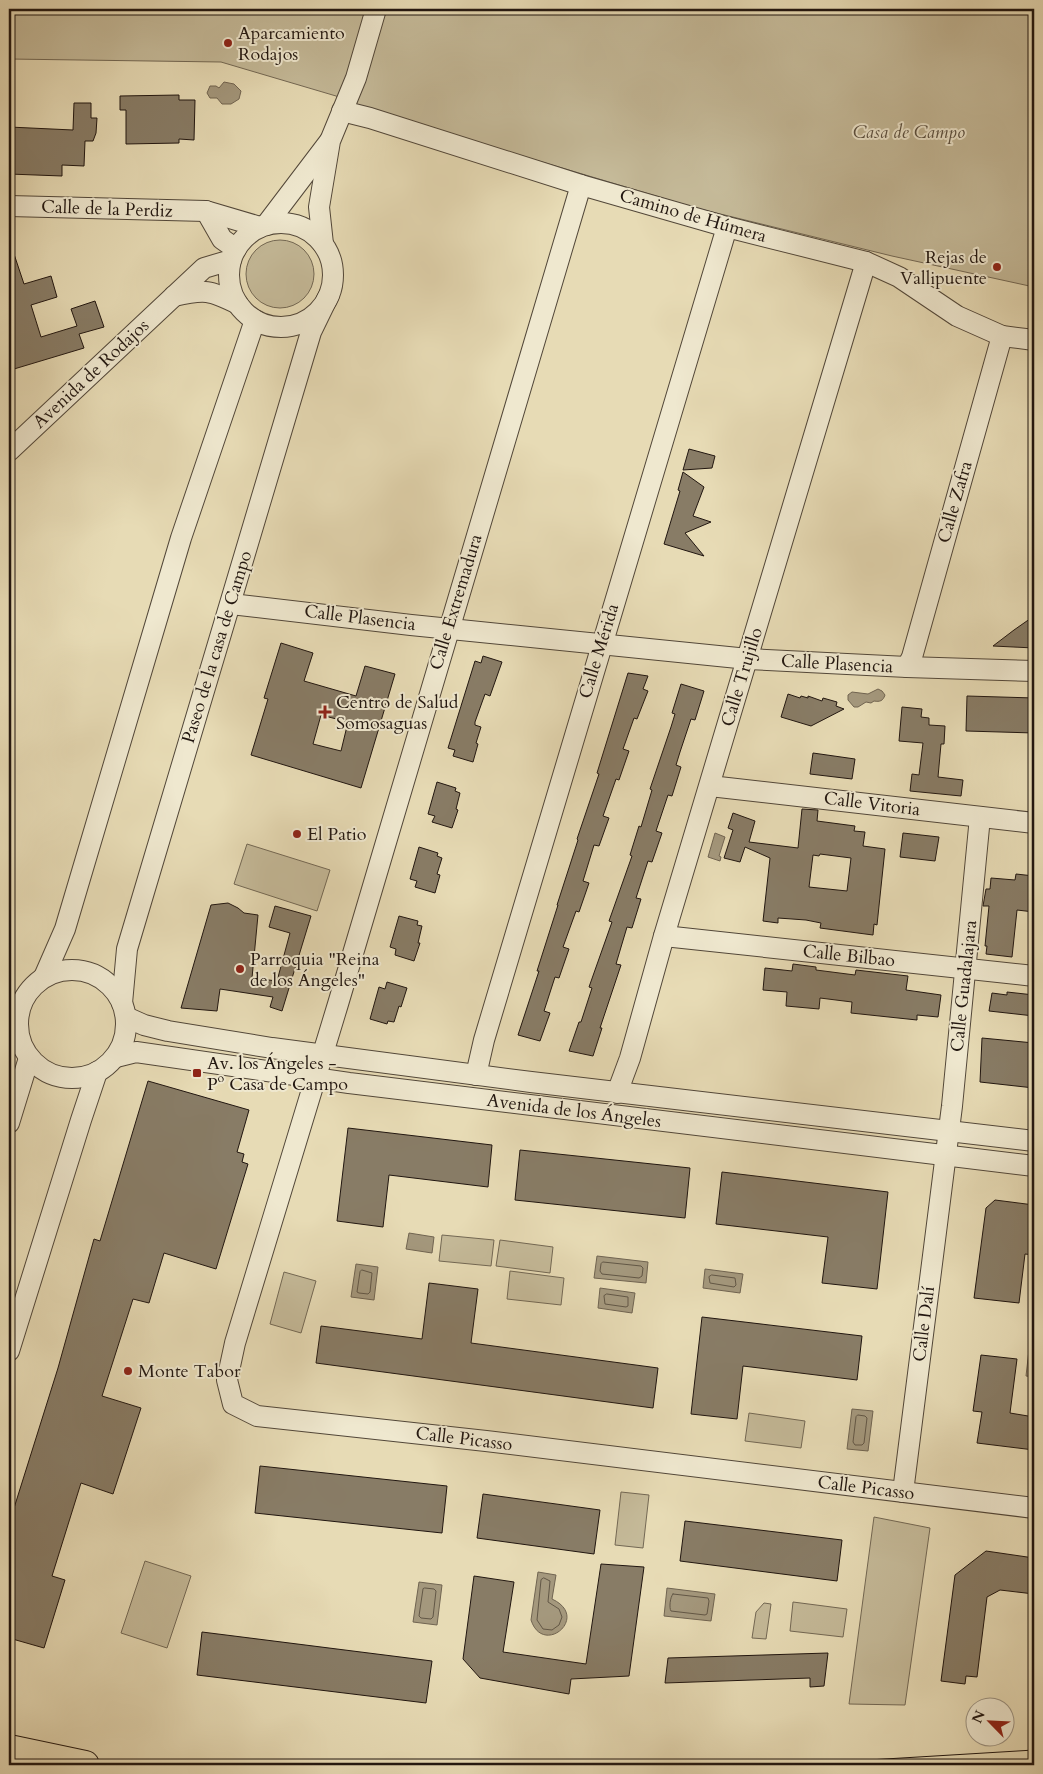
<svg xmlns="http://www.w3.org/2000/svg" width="1043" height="1774" font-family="Cardo,serif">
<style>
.green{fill:#c5ba99;stroke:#736854}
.water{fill:#a4987d;stroke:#706451}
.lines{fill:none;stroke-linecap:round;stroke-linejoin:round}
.shore{stroke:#625746;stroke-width:1}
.building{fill:#887c66;stroke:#211610;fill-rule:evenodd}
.minor-casing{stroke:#524739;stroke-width:22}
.highway-casing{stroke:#211610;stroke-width:30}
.minor{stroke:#efe8cf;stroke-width:20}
.highway{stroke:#e7dbb5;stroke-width:28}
.tram{stroke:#211610;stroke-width:1}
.poi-dot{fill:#8f2418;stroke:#efe8cf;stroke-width:2}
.labels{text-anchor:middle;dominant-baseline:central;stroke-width:4;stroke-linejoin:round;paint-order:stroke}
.poi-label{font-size:18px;fill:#211610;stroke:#efe8cf;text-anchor:start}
.park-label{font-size:18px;font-style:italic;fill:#5a4f40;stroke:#efe8cf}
.street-label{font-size:18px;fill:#211610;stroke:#efe8cf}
</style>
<rect width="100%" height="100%" fill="#e7dbb5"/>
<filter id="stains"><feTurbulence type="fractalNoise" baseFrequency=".004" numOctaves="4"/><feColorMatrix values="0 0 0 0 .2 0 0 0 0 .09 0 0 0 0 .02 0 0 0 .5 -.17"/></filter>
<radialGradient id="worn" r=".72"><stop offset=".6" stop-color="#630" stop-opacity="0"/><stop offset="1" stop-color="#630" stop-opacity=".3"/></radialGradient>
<g class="green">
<polygon points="9,9 1034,9 1034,287 892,256 696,208 455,136 350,103 336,96 221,62 9,59"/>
<circle cx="280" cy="274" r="34"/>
<polygon points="247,844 330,870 317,911 234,884"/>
<polygon points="442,1235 494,1240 491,1266 439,1261"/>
<polygon points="500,1240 553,1247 550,1273 496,1266"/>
<polygon points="510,1271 564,1278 561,1305 507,1299"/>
<polygon points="284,1272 316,1281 301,1333 270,1324"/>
<polygon points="749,1413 805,1421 801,1448 745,1441"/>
<polygon points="621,1492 649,1495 643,1548 615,1545"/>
<polygon points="874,1517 930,1528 905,1705 849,1704"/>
<polygon points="145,1561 191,1576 167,1648 121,1633"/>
<polygon points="793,1602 847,1609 843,1637 790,1631"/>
<polygon points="764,1603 771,1604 766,1639 752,1638 756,1612"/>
</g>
<g class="water">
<polygon points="224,82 234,84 241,91 239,99 231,104 222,104 217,98 210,98 207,93 210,86 216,86 219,88"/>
<path d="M 878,689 L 882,691 L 885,695 C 883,701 880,702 874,701 L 871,703 L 866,702 L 858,707 L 854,707 L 848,700 L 848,695 L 852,692 L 868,694 Z"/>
<polygon points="715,833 725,837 719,856 721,857 720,861 708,857"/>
<polygon points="409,1233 434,1237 432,1253 406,1249"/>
<polygon points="597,1256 648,1262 646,1283 594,1278"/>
<polygon points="356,1264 378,1267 374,1300 351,1297"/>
<polygon points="705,1269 743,1274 740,1293 703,1288"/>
<polygon points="600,1288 635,1293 632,1313 598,1308"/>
<polygon points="1030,1341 1034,1342 1034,1377 1026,1376"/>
<polygon points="852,1409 873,1411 868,1451 847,1449"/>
<path d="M 538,1572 L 556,1575 L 552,1599 C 591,1617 543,1657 531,1620 Z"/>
<polygon points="419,1582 442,1585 437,1625 413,1622"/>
<polygon points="667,1588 715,1594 711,1621 664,1616"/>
</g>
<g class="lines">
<g class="shore">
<polygon points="603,1262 641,1266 643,1268 642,1276 639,1278 602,1274 600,1271 601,1264"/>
<polygon points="362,1270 372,1273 370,1292 368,1294 359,1293 357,1292 360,1272"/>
<polygon points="712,1275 735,1278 736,1285 734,1287 710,1283 709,1277"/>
<polygon points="607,1294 628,1297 628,1306 626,1307 605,1304 604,1296"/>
<polygon points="858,1415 865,1416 867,1418 864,1443 862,1445 855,1445 853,1442 856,1417"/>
<polygon points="544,1578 550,1581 548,1602 559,1609 562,1617 559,1625 552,1630 543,1629 537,1620 541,1580"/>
<polygon points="425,1588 434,1589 436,1591 433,1617 431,1619 421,1618 419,1616 423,1589"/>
<path d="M 673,1594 L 708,1598 L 709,1601 L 707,1614 L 705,1615 L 671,1611 C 669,1608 670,1597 673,1594 Z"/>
</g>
</g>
<g class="building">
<polygon points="179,95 179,100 195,100 194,140 179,139 179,143 126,144 126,110 120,110 120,96"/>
<polygon points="74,103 91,103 91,118 97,118 96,133 93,141 85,141 84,166 62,165 62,176 9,174 9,127 73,130"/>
<polygon points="11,245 24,284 51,276 57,297 31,305 41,337 77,326 71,309 95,301 104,327 79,334 84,348 14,369 9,354 9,246"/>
<polygon points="689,449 715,456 712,468 683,470"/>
<polygon points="683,472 704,487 693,516 711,522 685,533 704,556 664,544 680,491 678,490"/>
<polygon points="1034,616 1034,648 993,646 1014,630"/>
<path d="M 281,643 L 313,653 L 304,681 L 356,696 L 365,666 L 395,674 L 361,788 L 251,755 L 268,699 L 264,698 ZM 321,715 L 348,722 L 341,751 L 313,744 Z"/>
<polygon points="483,656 502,662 490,696 485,694 475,722 475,725 481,727 476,743 478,744 473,762 453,756 455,750 448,748 475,661 481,663"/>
<polygon points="628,673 648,676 643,689 648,691 637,719 634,718 623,749 629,751 619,780 616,779 603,816 609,818 599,846 594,845 583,881 589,883 579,912 576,911 563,947 569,949 559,978 555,977 544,1011 550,1013 540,1041 518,1035 539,971 537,971 558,905 557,905 578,840 577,839 599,774 597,773"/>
<polygon points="681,684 704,691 695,720 691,719 680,752 676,765 681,767 672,796 668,795 656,831 662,833 652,862 648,861 636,898 641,899 632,928 627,927 616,964 621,965 600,1028 602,1028 593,1056 569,1051 579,1022 581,1022 592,988 589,987 612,922 609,921 632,856 630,855 639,826 641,827 652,790 650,789 671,727 675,714 672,713"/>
<polygon points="788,694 800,698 801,696 808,698 808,696 822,701 823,698 837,702 836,706 844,709 811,726 781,717"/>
<polygon points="967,696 1034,698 1034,733 966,731"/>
<polygon points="902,707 922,709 921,717 929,718 929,725 945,726 944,744 941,744 938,777 963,780 961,796 910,791 912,774 919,775 923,743 899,741"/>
<polygon points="813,753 855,759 852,779 810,774"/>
<polygon points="437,782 456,788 455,791 460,793 456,809 458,810 452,828 432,822 435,816 428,814"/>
<path d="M 802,809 L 818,810 L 817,821 L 855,826 L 854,831 L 865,832 L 863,846 L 885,849 L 877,925 L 874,924 L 873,935 L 820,928 L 821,923 L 806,920 L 778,918 L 778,923 L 763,921 L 770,858 L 745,847 L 740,862 L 724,858 L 733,830 L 728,828 L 733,813 L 755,821 L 749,842 L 798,848 ZM 820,854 L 851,858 L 847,891 L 809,887 L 813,855 L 819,856 Z"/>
<polygon points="903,833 939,837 935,861 900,857"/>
<polygon points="419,847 438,853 437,856 442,858 437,874 440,875 435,893 415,887 417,881 410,879"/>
<polygon points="1016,874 1034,876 1034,912 1017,910 1012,957 986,954 987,946 985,946 989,906 983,906 986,889 990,889 991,878 1015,880"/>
<polygon points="228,903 238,908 244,913 258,915 252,978 277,981 290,933 269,927 275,906 311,916 282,1011 270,1007 273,997 220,989 217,1011 181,1008 211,905"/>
<polygon points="399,916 418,921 417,925 422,926 418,943 420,943 414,961 395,955 396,949 390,947"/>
<polygon points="793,964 816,967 816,970 855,975 856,970 908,976 906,990 941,995 938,1017 917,1015 917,1020 851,1013 852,1002 820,998 819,1009 786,1006 787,992 763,990 765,968 792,971"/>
<polygon points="387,982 407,988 401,1007 399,1006 394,1022 388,1021 387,1024 370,1019 379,987 385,989"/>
<polygon points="1007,992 1034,995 1034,1016 989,1011 992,993 1007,995"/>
<polygon points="982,1038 1034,1043 1034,1088 980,1082"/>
<polygon points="148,1081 249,1110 237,1152 244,1154 242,1162 248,1164 216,1269 164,1253 149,1303 133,1299 102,1396 141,1408 113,1494 81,1483 52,1576 65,1580 44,1648 9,1638 9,1524 58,1368 94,1239 100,1241"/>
<polygon points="348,1128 492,1145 488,1187 389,1175 383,1227 337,1221"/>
<polygon points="520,1150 690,1168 685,1218 515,1200"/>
<polygon points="722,1172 888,1192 877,1289 822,1283 828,1237 716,1224"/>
<polygon points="995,1200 1034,1205 1034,1255 1025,1254 1019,1303 974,1298 986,1208"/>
<polygon points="429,1283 478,1289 471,1343 658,1368 653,1408 316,1363 321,1326 422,1339"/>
<polygon points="702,1317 862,1336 857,1380 743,1366 737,1419 691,1414"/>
<polygon points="981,1355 1017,1359 1010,1413 1034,1417 1034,1450 977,1443 982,1412 973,1411"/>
<polygon points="260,1466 447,1486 442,1533 255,1513"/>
<polygon points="483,1494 600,1510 594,1554 477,1538"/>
<polygon points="685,1521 842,1540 837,1581 680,1561"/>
<polygon points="986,1551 1034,1558 1034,1594 1000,1590 987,1597 977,1677 966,1676 965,1684 941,1681 955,1575"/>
<polygon points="601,1564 644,1567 629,1676 571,1679 569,1694 480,1678 463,1659 474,1576 514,1582 503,1652 586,1664"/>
<polygon points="202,1632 432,1661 426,1703 197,1675"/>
<polygon points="828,1653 824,1686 810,1687 810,1678 665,1683 668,1658"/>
</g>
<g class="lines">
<g class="minor-casing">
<g id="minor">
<polyline points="342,111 370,118 581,185 727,227 866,262 899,277 957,316 1002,336 1034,340"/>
<polyline points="581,185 338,1004 235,1343 227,1380 233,1404 257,1416 486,1441 1034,1508"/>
<polyline points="9,206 206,211 260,227"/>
<polyline points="206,211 222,239 236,249"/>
<circle cx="281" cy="275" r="52"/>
<polyline points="266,225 329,142"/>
<polyline points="323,244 319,207 330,141 356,78 376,9"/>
<path d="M 174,296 C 205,289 210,290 238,304"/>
<polyline points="9,451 204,268 231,260"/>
<polyline points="231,604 411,625 748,659 907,667 1034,671"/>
<polyline points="907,667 912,657 1002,336"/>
<polyline points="710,786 1034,823"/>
<polyline points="664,936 1034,976"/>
<circle cx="72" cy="1024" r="54"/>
<polyline points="44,977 65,929 181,538 255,320"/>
<polyline points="122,1003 127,949 311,332 329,295"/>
<polyline points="126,1017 144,1025 168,1031 272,1048 531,1082 1034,1141"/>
<polyline points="116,1057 136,1052 349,1083 1034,1166"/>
<polyline points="476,1075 484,1040 727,227"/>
<polyline points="617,1093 630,1058 664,936 866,262"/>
<polyline points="9,1123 29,1058"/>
<polyline points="9,1351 81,1120 97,1072"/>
<polyline points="903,1492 952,1106 980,817"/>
</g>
</g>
<g class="highway-casing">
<polyline id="highway" points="9,1749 85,1765"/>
</g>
<use href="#minor" class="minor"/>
<use href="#highway" class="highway"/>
<polyline class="tram" points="819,1763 1034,1750"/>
</g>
<g class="poi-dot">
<circle cx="228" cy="43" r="5"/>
<circle cx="997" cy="267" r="5"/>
<path d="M322.5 704.5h5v5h5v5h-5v5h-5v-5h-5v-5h5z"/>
<circle cx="297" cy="834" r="5"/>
<circle cx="240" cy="969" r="5"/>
<rect x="192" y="1068" width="10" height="10" rx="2.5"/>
<circle cx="128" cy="1371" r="5"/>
</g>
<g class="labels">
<g class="poi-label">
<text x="238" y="33">Aparcamiento<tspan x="238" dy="21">Rodajos</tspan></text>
<text x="987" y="257" text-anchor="end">Rejas de<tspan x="987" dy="21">Vallipuente</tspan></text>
<text x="336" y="702">Centro de Salud<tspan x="336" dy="21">Somosaguas</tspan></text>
<text x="307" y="834">El Patio</text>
<text x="250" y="959">Parroquia "Reina<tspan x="250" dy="21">de los Ángeles"</tspan></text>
<text x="207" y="1063">Av. los Ángeles -<tspan x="207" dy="21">Pº Casa de Campo</tspan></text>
<text x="138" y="1371">Monte Tabor</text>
</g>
<g class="park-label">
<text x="909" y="132">Casa de Campo</text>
</g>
<g class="street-label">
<text transform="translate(107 209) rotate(2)">Calle de la Perdiz</text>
<text transform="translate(693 216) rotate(16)">Camino de Húmera</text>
<text transform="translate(91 374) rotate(-43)">Avenida de Rodajos</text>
<text transform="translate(955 502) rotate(-74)">Calle Zafra</text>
<text transform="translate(456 602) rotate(-73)">Calle Extremadura</text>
<text transform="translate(360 618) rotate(7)">Calle Plasencia</text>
<text transform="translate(217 647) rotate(-73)">Paseo de la casa de Campo</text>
<text transform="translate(599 651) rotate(-73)">Calle Mérida</text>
<text transform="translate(837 664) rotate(3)">Calle Plasencia</text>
<text transform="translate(742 677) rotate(-73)">Calle Trujillo</text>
<text transform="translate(872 804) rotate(7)">Calle Vitoria</text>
<text transform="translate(849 956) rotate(6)">Calle Bilbao</text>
<text transform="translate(964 986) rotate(-84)">Calle Guadalajara</text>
<text transform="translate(574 1111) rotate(7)">Avenida de los Ángeles</text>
<text transform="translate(924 1324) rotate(-83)">Calle Dalí</text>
<text transform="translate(464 1439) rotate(7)">Calle Picasso</text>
<text transform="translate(866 1488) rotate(7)">Calle Picasso</text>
</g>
</g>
<rect width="1043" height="1774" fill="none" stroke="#e7dbb5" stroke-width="30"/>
<rect x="10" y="10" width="1023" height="1754" fill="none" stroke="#211610" stroke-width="2.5"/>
<rect x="15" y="15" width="1013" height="1744" fill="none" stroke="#211610"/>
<g transform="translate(990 1722) rotate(294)"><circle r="24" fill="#efe8cf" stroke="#9d9483"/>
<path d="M0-4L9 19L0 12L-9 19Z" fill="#8f2418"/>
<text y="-8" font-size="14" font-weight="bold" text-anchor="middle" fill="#211610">N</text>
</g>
<rect width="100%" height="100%" filter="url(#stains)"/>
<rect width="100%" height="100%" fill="url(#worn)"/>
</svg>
